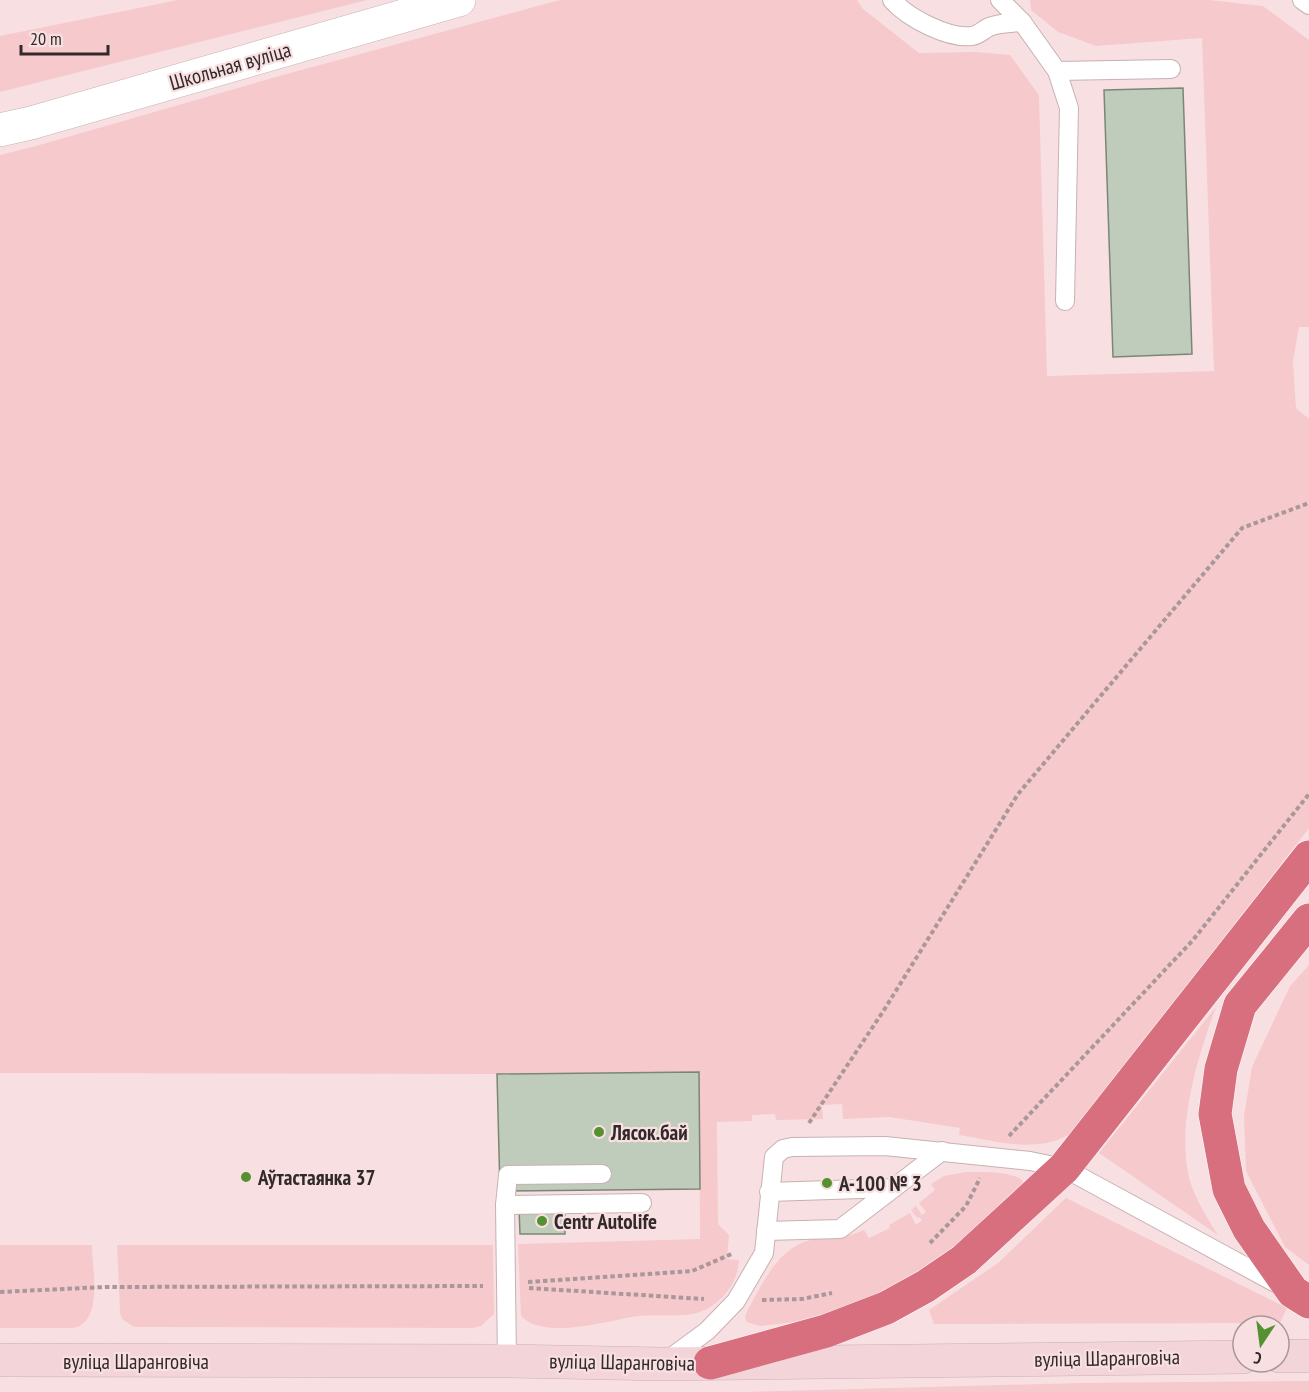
<svg xmlns="http://www.w3.org/2000/svg" width="1309" height="1392" font-family="'PT Sans Narrow',sans-serif">
<style>
.green{fill:#f6c9cd}
.building{fill:#c0ccbb;stroke:#7b8676;stroke-width:1.5}
.lines{fill:none;stroke-linecap:round;stroke-linejoin:round}
.lane-casing{stroke:#c7b1b2;stroke-width:20}
.street-casing{stroke:#c7b1b2;stroke-width:34}
.secondary-casing{stroke:#c7b1b2;stroke-width:34}
.highway-casing{stroke:#fff;stroke-width:34}
.path{stroke:#a99799;stroke-width:4;stroke-dasharray:4.5 3;stroke-linecap:butt}
.lane{stroke:#fff;stroke-width:18}
.street{stroke:#fff;stroke-width:33}
.secondary{stroke:#f3d4d8;stroke-width:33}
.highway{stroke:#d86f7e;stroke-width:33}
.poi-dot{fill:#559130;stroke:#f8e0e2;stroke-width:2}
.labels{text-anchor:middle;dominant-baseline:central;stroke-width:4.5;stroke-linejoin:round;paint-order:stroke}
.street-label{font-size:21px;fill:#32292a;stroke:#f8e0e2}
.poi-label{font-size:21px;font-weight:bold;fill:#32292a;stroke:#f8e0e2;text-anchor:start}
</style>
<rect width="100%" height="100%" fill="#f8e0e2"/>
<g class="green">
<polygon points="178,0 367,0 0,92 0,36"/>
<path d="M 560,0 L 857,0 L 863,9 L 919,53 L 977,52 L 1010,55 L 1039,95 L 1047,376 L 1214,371 L 1202,38 L 1096,46 L 1058,32 L 1031,10 L 1030,0 L 1209,0 L 1263,6 L 1309,40 L 1309,327 L 1299,327 L 1293,361 L 1296,408 L 1309,419 L 1309,828 L 1073,1132 C 1039,1155 997,1141 959,1135 L 960,1128 L 889,1117 L 843,1119 L 842,1104 L 822,1105 L 823,1119 L 776,1120 L 775,1114 L 752,1115 L 752,1121 L 717,1122 L 718,1224 L 729,1235 L 727,1259 L 739,1260 C 738,1281 725,1299 707,1309 C 686,1320 661,1313 638,1316 C 609,1320 545,1341 521,1316 L 518,1244 L 700,1239 L 699,1072 L 491,1074 L 0,1073 L 0,155 L 36,146 L 290,73 Z"/>
<polygon points="1309,965 1309,1265 1285,1247 1246,1171 1244,1116 1252,1067 1290,986"/>
<path d="M 1216,1007 C 1198,1057 1178,1119 1188,1173 C 1192,1194 1207,1218 1218,1235 L 1099,1153 Z"/>
<path d="M 966,1172 C 980,1172 1017,1170 1024,1183 L 1002,1216 L 875,1301 L 804,1321 L 759,1326 L 747,1322 L 745,1318 L 747,1311 C 763,1283 779,1245 815,1239 C 832,1237 848,1238 864,1230 L 869,1238 L 890,1228 L 889,1225 L 910,1213 L 916,1225 L 922,1220 L 919,1217 L 917,1218 L 911,1210 L 916,1206 L 922,1215 L 926,1212 L 919,1203 L 935,1190 L 931,1184 L 944,1176 Z"/>
<polygon points="1066,1198 1287,1308 1280,1323 934,1324 929,1310 998,1263"/>
<path d="M 0,1245 L 92,1245 C 92,1268 104,1323 73,1328 L 0,1328 Z"/>
<polygon points="117,1245 493,1245 494,1314 481,1326 473,1328 134,1327 122,1319 120,1313"/>
<polygon points="1309,1381 1309,1392 743,1392 1078,1383"/>
</g>
<g class="building">
<polygon points="1183,88 1192,354 1113,357 1104,90"/>
<polygon points="699,1072 700,1189 500,1191 497,1074"/>
<polygon points="519,1208 565,1208 565,1234 520,1234"/>
</g>
<g class="lines">
<g class="lane-casing">
<g id="lane">
<path d="M 892,0 C 908,18 948,39 972,36 C 979,35 983,30 989,27 C 999,23 1011,23 1022,22"/>
<polyline points="1000,0 1022,22 1057,71 1069,108 1065,301"/>
<polyline points="1302,0 1309,5"/>
<polyline points="1057,71 1171,69"/>
<polyline points="769,1192 892,1188"/>
<polyline points="505,1205 508,1175 602,1174"/>
<polyline points="766,1231 840,1229 942,1151"/>
<polyline points="507,1361 505,1205 642,1203"/>
<polyline points="666,1361 707,1331 736,1301 764,1253 774,1157 783,1149 792,1147 885,1146 1030,1161 1064,1168 1283,1287"/>
</g>
</g>
<g class="street-casing">
<polyline id="street" points="0,130 31,123 459,0"/>
</g>
<g class="secondary-casing">
<g id="secondary">
<polyline points="1279,1356 1309,1356"/>
<polyline points="0,1360 507,1361 662,1364 1243,1357"/>
</g>
</g>
<g class="highway-casing">
<g id="highway">
<polyline points="1309,920 1240,1005 1221,1069 1215,1114 1229,1189 1249,1229 1293,1292 1309,1302"/>
<polyline points="710,1363 826,1331 886,1308 926,1286 964,1260 1064,1168 1309,857"/>
</g>
</g>
<g class="path">
<polyline points="809,1123 884,1010 1018,794 1242,528 1309,503"/>
<polyline points="1009,1136 1193,940 1309,794"/>
<polyline points="930,1243 966,1206 980,1178"/>
<polyline points="528,1282 692,1271 734,1253"/>
<polyline points="529,1288 704,1299"/>
<polyline points="0,1292 105,1287 483,1286"/>
<polyline points="762,1300 802,1299 832,1293"/>
</g>
<use href="#lane" class="lane"/>
<use href="#street" class="street"/>
<use href="#secondary" class="secondary"/>
<use href="#highway" class="highway"/>
</g>
<g class="poi-dot">
<circle cx="599" cy="1132" r="6"/>
<circle cx="246" cy="1177" r="6"/>
<circle cx="827" cy="1183" r="6"/>
<circle cx="542" cy="1221" r="6"/>
</g>
<g class="labels">
<g class="street-label">
<text transform="translate(230 66) rotate(-16)">Школьная вуліца</text>
<text transform="translate(1107 1358) rotate(-1)">вуліца Шаранговіча</text>
<text x="136" y="1361">вуліца Шаранговіча</text>
<text transform="translate(622 1362) rotate(1)">вуліца Шаранговіча</text>
</g>
<g class="poi-label">
<text x="611" y="1132">Лясок.бай</text>
<text x="258" y="1177">Аўтастаянка 37</text>
<text x="839" y="1183">А-100 № 3</text>
<text x="554" y="1221">Centr Autolife</text>
</g>
</g>
<g transform="translate(1261 1344) rotate(193)"><circle r="28" fill="#f8e0e2" stroke="#a99798" stroke-width="1.5"/>
<path d="M0-4.5L10 22L0 15L-10 22Z" fill="#559130"/>
<text y="-9" font-size="16" font-weight="bold" text-anchor="middle" fill="#32292a">С</text>
</g>
<path d="M21 45v9h87v-9" fill="none" stroke="#32292a" stroke-width="3"/>
<text x="30" y="45" font-size="18" fill="#32292a" stroke="#f8e0e2" stroke-width="4.5" paint-order="stroke">20 m</text>
</svg>
